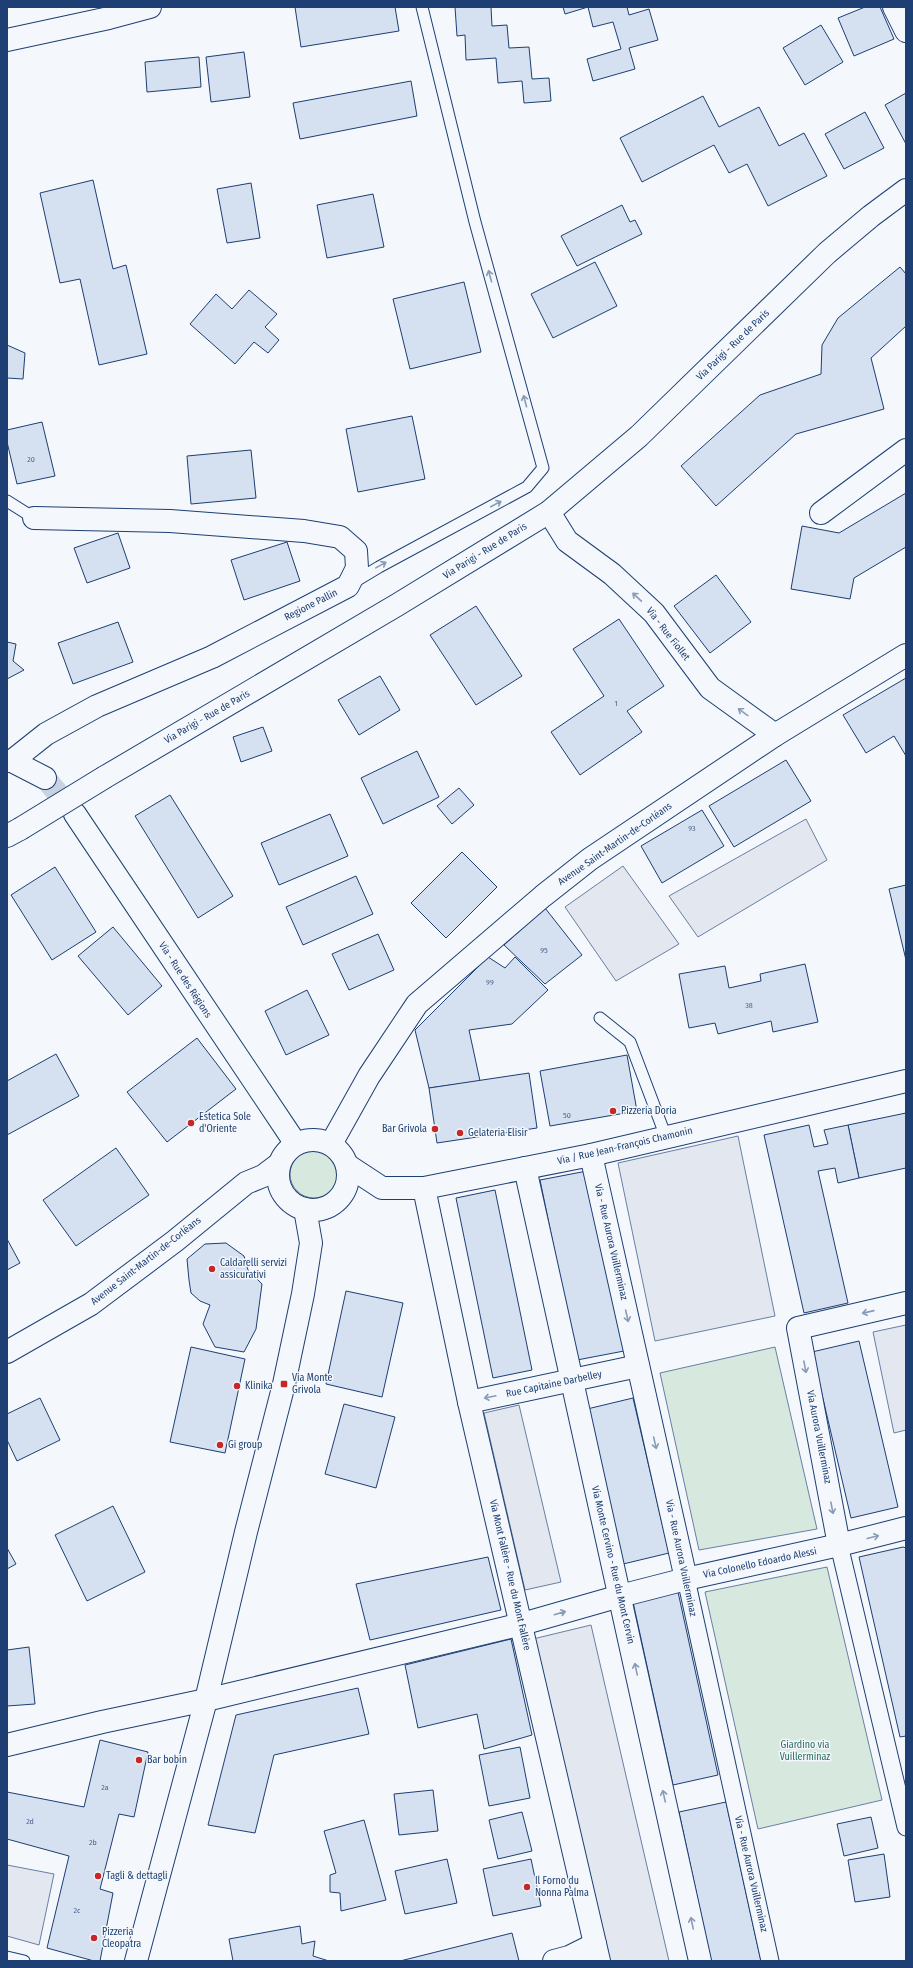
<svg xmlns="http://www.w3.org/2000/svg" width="913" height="1968" font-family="'Fira Sans Condensed',sans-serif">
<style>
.green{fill:#d7e8df;stroke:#687fa3}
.parking{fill:#e3e8f0;stroke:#687fa3}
.building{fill:#d5e0f0;stroke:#1d3f73}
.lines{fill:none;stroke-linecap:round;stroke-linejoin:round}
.minor-tunnel{stroke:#c9d2e0;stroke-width:22;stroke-dasharray:22 11;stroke-linecap:butt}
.service-casing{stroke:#1d3f73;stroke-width:13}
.pedestrian-casing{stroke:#1d3f73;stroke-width:19}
.minor-casing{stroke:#1d3f73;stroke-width:24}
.tertiary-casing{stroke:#1d3f73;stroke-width:24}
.primary-casing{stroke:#1d3f73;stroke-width:24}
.service{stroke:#f4f7fb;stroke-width:11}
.pedestrian{stroke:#f4f7fb;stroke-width:17}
.minor{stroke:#f4f7fb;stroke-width:22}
.tertiary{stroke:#f4f7fb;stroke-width:22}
.primary{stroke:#f4f7fb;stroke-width:22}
.primary-bridge-casing{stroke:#1d3f73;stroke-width:24;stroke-linecap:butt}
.primary-bridge{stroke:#f4f7fb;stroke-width:22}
.oneway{stroke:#889bb7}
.poi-dot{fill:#c62828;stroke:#f4f7fb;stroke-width:1.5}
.labels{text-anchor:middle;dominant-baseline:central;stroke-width:3;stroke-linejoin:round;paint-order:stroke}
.number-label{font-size:8px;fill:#4b6792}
.street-label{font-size:10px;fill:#1d3f73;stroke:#f4f7fb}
.poi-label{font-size:10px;fill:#1d3f73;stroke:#f4f7fb;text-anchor:start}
.park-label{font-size:10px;fill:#2c6c60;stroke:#f4f7fb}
</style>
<rect width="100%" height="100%" fill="#f4f7fb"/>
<g class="green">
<circle cx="314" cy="1174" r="24"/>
<polygon points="775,1347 817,1529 699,1550 660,1373"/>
<polygon points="827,1567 882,1800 758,1829 705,1592"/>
</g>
<g class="parking">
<polygon points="806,819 827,860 698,937 669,896"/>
<polygon points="623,866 679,944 616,981 565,907"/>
<polygon points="738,1136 775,1316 655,1341 618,1163"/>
<polygon points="906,1325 906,1430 894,1433 873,1332"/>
<polygon points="519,1405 561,1582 525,1590 484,1413"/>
<polygon points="591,1625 669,1961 605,1961 533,1639"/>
<polygon points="7,1865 54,1874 39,1945 7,1936"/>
</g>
<g class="building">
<polygon points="295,7 395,7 399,31 301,47"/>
<polygon points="455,7 491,7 492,26 507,25 509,48 529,47 532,79 549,78 551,101 524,103 522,81 498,83 496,58 466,60 465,35 457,36"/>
<polygon points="563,7 627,7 629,15 649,9 658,40 629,48 635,69 593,81 587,59 621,49 613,22 593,27 588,7 565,14"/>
<polygon points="865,7 880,7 894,39 854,56 838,18"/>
<polygon points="821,25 843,62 805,85 783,48"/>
<polygon points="244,52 250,97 211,102 206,57"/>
<polygon points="199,57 201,87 147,92 145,62"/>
<polygon points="411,81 417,116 300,139 293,103"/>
<polygon points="906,93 906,144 885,105"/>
<polygon points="703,96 719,127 759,107 779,146 804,133 827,176 768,206 747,164 729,173 714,145 642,182 620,138"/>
<polygon points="865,112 884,148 844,169 825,134"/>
<polygon points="93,180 113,269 126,265 147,354 99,365 80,279 60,283 40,193"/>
<polygon points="251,183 260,238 227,243 217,189"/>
<polygon points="373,194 384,247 327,258 317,205"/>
<polygon points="622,205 630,222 635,220 642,234 577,266 561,236"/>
<polygon points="595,262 617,306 553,338 531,294"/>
<polygon points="900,267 906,274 906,326 871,358 884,409 796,434 716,506 681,466 760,395 821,374 822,345 838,318"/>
<polygon points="464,282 481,352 410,369 393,299"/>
<polygon points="249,290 277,314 265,327 279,340 268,353 254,342 235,364 190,324 216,294 232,309"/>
<polygon points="7,343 7,345 25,353 23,379 7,378"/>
<polygon points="412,416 425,479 358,492 346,429"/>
<polygon points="42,422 55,476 17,484 7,442 7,430"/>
<polygon points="251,450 256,498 191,504 187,456"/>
<polygon points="906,493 906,547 854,578 850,599 791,589 802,526 839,533"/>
<polygon points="118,533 130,568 87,583 74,548"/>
<polygon points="287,542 300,581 244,600 231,560"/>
<polygon points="716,575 751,622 710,653 674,606"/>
<polygon points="476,606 522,676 476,705 430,635"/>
<polygon points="619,619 664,686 627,711 642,732 580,775 551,732 604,696 573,649"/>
<polygon points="118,622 133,662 73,684 58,643"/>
<polygon points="7,642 16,644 13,661 24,670 7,679"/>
<polygon points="380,676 400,710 359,735 338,700"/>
<polygon points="906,678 906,756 894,736 866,753 843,715"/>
<polygon points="263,727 272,751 241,762 233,737"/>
<polygon points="417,751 439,797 383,824 361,778"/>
<polygon points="786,760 811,801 734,847 709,806"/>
<polygon points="459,788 474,805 452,824 437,806"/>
<polygon points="170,795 233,896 198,918 135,816"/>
<polygon points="702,810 724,846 662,883 641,846"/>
<polygon points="330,814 348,856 279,885 261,843"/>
<polygon points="462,852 497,887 446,938 411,903"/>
<polygon points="55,867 96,932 52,960 11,895"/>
<polygon points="356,876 373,914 303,945 286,907"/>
<polygon points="906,885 906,960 889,889"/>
<polygon points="545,908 582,955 545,984 504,945"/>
<polygon points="113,927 162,986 128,1015 78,956"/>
<polygon points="378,934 394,970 349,990 332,954"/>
<polygon points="488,957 505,968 515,957 548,990 512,1024 469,1030 480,1081 429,1088 415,1030"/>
<polygon points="805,964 818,1022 773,1032 771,1021 718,1034 715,1023 689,1028 679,974 725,966 729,988 761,981 760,974"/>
<polygon points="307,990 329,1035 286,1055 265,1011"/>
<polygon points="197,1038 236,1089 167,1142 127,1092"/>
<polygon points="56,1054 79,1096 7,1135 7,1081"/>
<polygon points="627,1055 637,1111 550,1126 540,1071"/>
<polygon points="529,1073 537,1128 437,1143 429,1088"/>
<polygon points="906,1113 906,1168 859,1178 848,1125"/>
<polygon points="809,1125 814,1147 828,1144 824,1130 848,1125 859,1178 838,1183 835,1168 818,1171 848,1303 804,1313 764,1135"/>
<polygon points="116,1148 149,1195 76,1246 43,1200"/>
<polygon points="587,1171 624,1351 577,1360 540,1180"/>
<polygon points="495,1190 532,1370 493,1378 456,1198"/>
<polygon points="7,1239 20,1263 7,1270"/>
<polygon points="226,1243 244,1256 248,1270 262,1284 256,1329 244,1352 215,1347 203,1324 210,1305 200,1301 191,1293 189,1280 187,1259 205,1244"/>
<polygon points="346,1291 403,1303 382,1397 326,1384"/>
<polygon points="859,1341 898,1507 851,1518 812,1352"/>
<polygon points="191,1347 245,1359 225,1453 170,1442"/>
<polygon points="40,1398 60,1440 17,1461 7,1440 7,1414"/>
<polygon points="633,1398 669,1553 619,1565 583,1410"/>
<polygon points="344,1404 395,1417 376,1488 325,1474"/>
<polygon points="113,1506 145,1572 87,1601 55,1535"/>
<polygon points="903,1547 906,1548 906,1736 900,1737 859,1557"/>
<polygon points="7,1548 16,1564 7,1569"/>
<polygon points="488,1557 501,1610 370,1640 356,1584"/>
<polygon points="678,1592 718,1775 673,1785 633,1602"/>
<polygon points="511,1639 532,1735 484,1749 477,1714 418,1728 405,1665"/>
<polygon points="29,1647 35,1704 7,1706 7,1650"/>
<polygon points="358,1688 369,1734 274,1755 255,1833 208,1825 236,1715"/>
<polygon points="100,1740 148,1752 134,1817 119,1814 100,1889 113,1893 100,1961 94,1961 47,1948 69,1856 7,1839 7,1792 84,1807"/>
<polygon points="520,1747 530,1798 489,1806 479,1755"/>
<polygon points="433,1790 438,1831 399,1835 394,1794"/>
<polygon points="726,1802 761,1961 711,1961 679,1812"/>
<polygon points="522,1812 532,1851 498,1859 489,1820"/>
<polygon points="871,1817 878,1848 844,1856 837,1824"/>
<polygon points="364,1820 386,1900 341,1911 340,1893 330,1892 330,1875 336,1873 324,1831"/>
<polygon points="884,1854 890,1897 855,1902 848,1860"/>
<polygon points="447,1859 457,1903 405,1914 395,1871"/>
<polygon points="531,1859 541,1906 493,1916 483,1869"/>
<polygon points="300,1926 302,1944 315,1941 313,1956 329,1961 233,1961 229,1939"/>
<polygon points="512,1933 519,1961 400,1961"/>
</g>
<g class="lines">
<polyline class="minor-tunnel" points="45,778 75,814"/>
<g class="service-casing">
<g id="service">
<polyline points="7,501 34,518"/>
<polyline points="354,582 379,567 527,487 543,468 475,222 422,7"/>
<polyline points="600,1018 630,1042 666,1137"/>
<polyline points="7,1957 24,1961"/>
</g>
</g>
<g class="pedestrian-casing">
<g id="pedestrian">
<polyline points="839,1545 906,1827"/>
<polyline points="686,1579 770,1961"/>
</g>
</g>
<g class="minor-casing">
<g id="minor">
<polyline points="894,7 906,31"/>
<polyline points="7,40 109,18 150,7"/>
<polyline points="549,512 567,541 612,574 654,613 710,688 775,735"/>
<polyline points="821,513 906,450"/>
<polyline points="7,761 12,761 46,734 97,706 212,657 348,586 357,568 356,551 340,537 304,531 170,521 34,518"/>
<polyline points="12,761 45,778"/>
<polyline points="75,814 296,1144"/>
<polyline points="591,1155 686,1579"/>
<polyline points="347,1165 382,1188 424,1188 591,1155 906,1081"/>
<polyline points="525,1168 700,1961"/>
<polyline points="424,1188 469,1402 599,1961"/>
<polyline points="469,1402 638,1366"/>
<polyline points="839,1545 798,1328 906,1303"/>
<polyline points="7,1745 102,1722 206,1700 522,1624 620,1596 686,1579 839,1545 906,1528"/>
<polyline points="136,1961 206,1700 246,1532 284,1384 303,1294 311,1243 305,1209"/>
<polyline points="554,1961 569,1957 595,1944"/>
</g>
</g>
<g class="tertiary-casing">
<g id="tertiary">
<circle cx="313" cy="1175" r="35"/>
<polyline points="331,1144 369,1076 417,1004 543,896 590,859 775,735 906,655"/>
<polyline points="7,1352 91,1304 175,1241 246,1183 263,1176 279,1164"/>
</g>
</g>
<g class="primary-casing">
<g id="primary">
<polyline points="105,777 397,605 549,512 639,436 827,253 871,216 906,190"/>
<polyline points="7,836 20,829"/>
</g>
</g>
<use href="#service" class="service"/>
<use href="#pedestrian" class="pedestrian"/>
<use href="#minor" class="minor"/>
<use href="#tertiary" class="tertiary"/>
<use href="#primary" class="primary"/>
<g class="primary-bridge-casing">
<polyline id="primary-bridge" points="20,829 105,777"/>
</g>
<use href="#primary-bridge" class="primary-bridge"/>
</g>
<defs><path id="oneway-shaft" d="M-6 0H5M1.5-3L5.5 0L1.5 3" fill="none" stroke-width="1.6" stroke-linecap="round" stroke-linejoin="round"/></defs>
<g class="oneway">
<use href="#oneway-shaft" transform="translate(490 276) rotate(-105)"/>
<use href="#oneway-shaft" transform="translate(525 401) rotate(-105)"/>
<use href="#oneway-shaft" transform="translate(496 504) rotate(-28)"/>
<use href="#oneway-shaft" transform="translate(381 565) rotate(-29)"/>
<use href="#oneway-shaft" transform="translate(637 597) rotate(-137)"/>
<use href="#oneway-shaft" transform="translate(743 712) rotate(-144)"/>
<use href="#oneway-shaft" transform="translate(868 1312) rotate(167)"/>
<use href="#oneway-shaft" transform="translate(627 1316) rotate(77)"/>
<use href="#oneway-shaft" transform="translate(805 1367) rotate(79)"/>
<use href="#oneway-shaft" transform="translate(490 1397) rotate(168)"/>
<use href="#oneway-shaft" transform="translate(655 1443) rotate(77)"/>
<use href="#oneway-shaft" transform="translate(832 1508) rotate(79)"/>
<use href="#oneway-shaft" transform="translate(873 1537) rotate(-14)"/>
<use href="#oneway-shaft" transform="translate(560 1613) rotate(-16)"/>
<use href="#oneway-shaft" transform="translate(636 1669) rotate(-102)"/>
<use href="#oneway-shaft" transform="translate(664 1796) rotate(-102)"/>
<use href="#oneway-shaft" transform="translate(692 1923) rotate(-102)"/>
</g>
<g class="poi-dot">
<circle cx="613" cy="1111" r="4"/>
<circle cx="191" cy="1123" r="4"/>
<circle cx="435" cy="1129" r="4"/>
<circle cx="460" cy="1133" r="4"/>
<circle cx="212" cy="1269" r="4"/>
<rect x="280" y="1380" width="8" height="8" rx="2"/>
<circle cx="237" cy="1386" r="4"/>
<circle cx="220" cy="1445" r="4"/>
<circle cx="139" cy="1760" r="4"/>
<circle cx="98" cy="1876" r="4"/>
<circle cx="527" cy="1887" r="4"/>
<circle cx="94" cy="1938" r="4"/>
</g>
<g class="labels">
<g class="number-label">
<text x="31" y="459">20</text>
<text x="616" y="703">1</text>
<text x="692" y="828">93</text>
<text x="544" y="950">95</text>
<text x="490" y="982">99</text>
<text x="749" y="1005">38</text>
<text x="567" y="1115">50</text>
<text x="105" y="1787">2a</text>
<text x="30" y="1821">2d</text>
<text x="93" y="1842">2b</text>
<text x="77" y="1910">2c</text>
</g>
<g class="street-label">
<text transform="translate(733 345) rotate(-44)">Via Parigi - Rue de Paris</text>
<text transform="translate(485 551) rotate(-32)">Via Parigi - Rue de Paris</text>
<text transform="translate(311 605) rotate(-27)">Regione Pallin</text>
<text transform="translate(668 634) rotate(52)">Via - Rue Fiollet</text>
<text transform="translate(207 717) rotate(-30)">Via Parigi - Rue de Paris</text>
<text transform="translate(615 844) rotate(-35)">Avenue Saint-Martin-de-Corléans</text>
<text transform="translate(185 980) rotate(57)">Via - Rue des Régions</text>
<text transform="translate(625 1146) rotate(-13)">Via / Rue Jean-François Chamonin</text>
<text transform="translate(611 1242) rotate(77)">Via - Rue Aurora Vuillerminaz</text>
<text transform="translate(146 1261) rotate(-38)">Avenue Saint-Martin-de-Corléans</text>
<text transform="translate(554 1384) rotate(-12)">Rue Capitaine Darbelley</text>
<text transform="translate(819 1437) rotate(79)">Via Aurora Vuillerminaz</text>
<text transform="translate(681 1558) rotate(78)">Via - Rue Aurora Vuillerminaz</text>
<text transform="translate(760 1563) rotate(-12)">Via Colonello Edoardo Alessi</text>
<text transform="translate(613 1565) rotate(77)">Via Monte Cervino - Rue du Mont Cervin</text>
<text transform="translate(510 1575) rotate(77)">Via Mont Fallère - Rue du Mont Fallère</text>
<text transform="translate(751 1874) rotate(77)">Via - Rue Aurora Vuillerminaz</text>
</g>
<g class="poi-label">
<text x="621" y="1111">Pizzeria Doria</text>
<text x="199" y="1117">Estetica Sole<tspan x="199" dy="12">d'Oriente</tspan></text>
<text x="427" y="1129" text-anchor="end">Bar Grivola</text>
<text x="468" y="1133">Gelateria Elisir</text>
<text x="220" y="1263">Caldarelli servizi<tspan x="220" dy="12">assicurativi</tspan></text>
<text x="292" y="1378">Via Monte<tspan x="292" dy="12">Grivola</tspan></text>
<text x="245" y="1386">Klinika</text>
<text x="228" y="1445">Gi group</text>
<text x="147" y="1760">Bar bobin</text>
<text x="106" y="1876">Tagli &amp; dettagli</text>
<text x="535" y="1881">Il Forno du<tspan x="535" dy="12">Nonna Palma</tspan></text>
<text x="102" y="1932">Pizzeria<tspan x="102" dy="12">Cleopatra</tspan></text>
</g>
<g class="park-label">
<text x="805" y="1745">Giardino via<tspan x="805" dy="12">Vuillerminaz</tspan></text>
</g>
</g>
<rect width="913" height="1968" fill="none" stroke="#1d3f73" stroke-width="16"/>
</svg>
